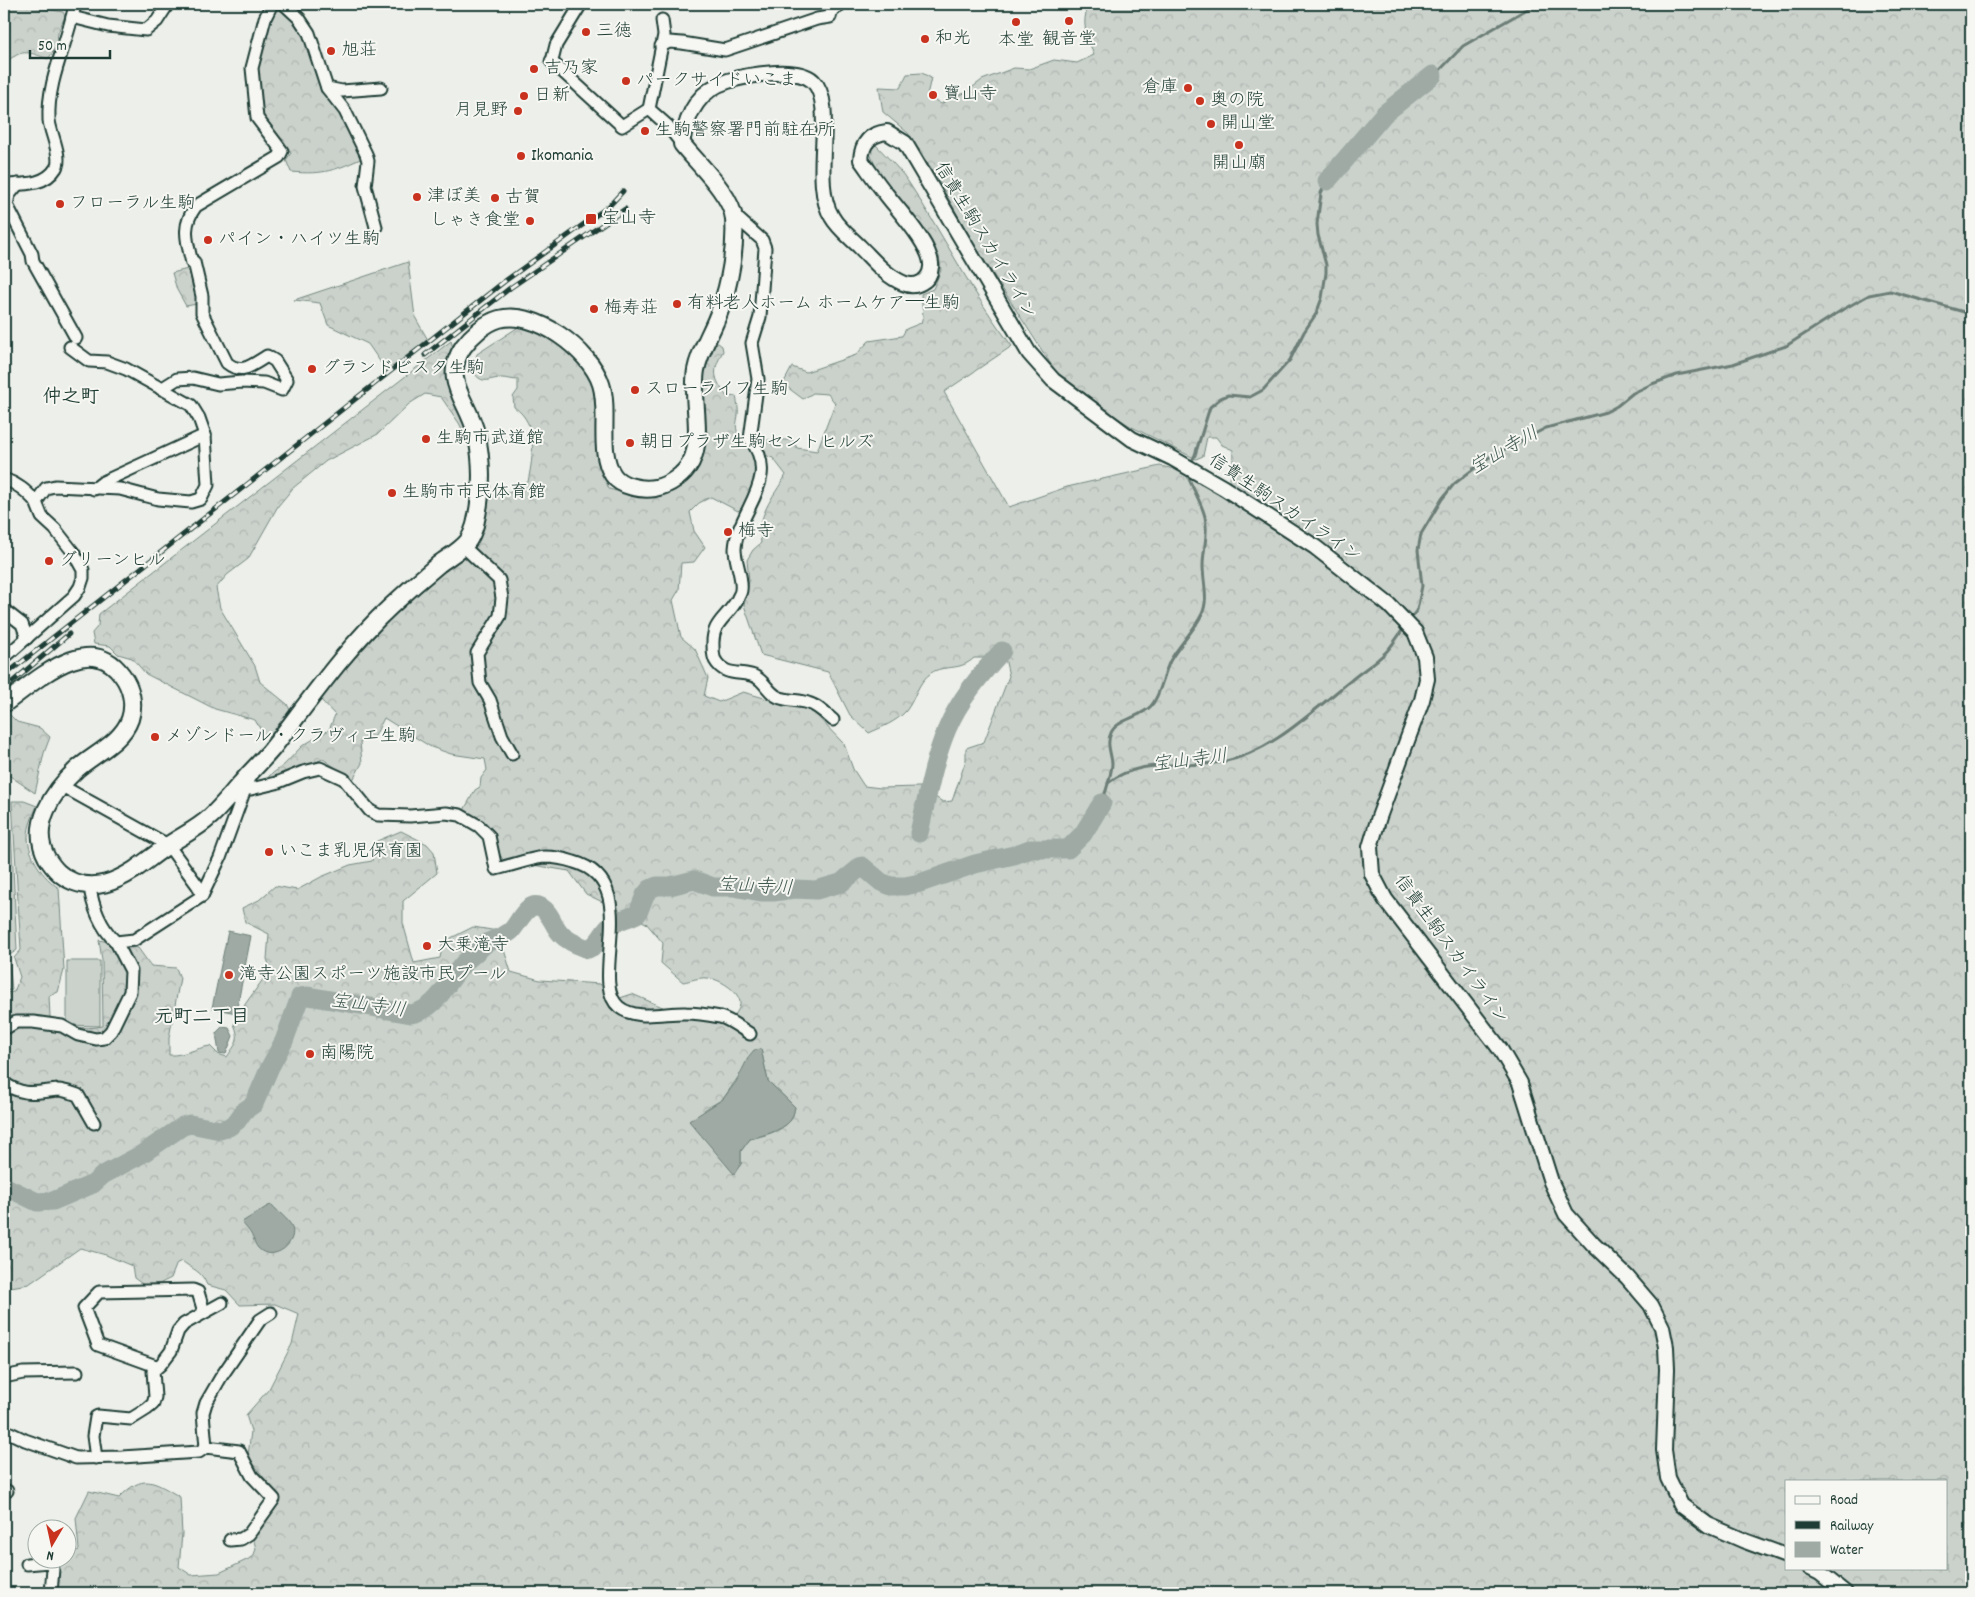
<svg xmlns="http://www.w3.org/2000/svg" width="1975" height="1597" font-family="Dekko,'Klee One',sans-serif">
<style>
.forest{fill:url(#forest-crowns);stroke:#758880;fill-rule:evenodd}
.pitch{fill:#cbd2cc;stroke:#758880}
.water{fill:#9faaa4;stroke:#6c7e77}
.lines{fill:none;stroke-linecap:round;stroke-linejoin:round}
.stream{stroke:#6c7e77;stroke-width:3}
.river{stroke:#9faaa4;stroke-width:19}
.minor-casing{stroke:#1f3d34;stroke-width:15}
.tertiary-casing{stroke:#1f3d34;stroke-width:18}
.secondary-casing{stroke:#1f3d34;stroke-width:20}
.minor{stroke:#f6f6f2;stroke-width:11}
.tertiary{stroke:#f6f6f2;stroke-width:14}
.secondary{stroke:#f6f6f2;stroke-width:16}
.rail-casing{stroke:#1f3d34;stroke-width:5}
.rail{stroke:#f6f6f2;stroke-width:3;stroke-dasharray:9;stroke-linecap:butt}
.poi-dot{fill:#c8321e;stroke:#f6f6f2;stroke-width:2}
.labels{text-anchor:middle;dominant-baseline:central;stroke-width:4;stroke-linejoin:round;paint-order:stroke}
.poi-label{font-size:18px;fill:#1f3d34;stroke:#f6f6f2;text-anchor:start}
.street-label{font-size:18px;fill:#1f3d34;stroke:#f6f6f2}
.neighbourhood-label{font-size:19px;font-weight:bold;fill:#1f3d34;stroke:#f6f6f2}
.water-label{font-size:19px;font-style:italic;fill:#3f5850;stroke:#f6f6f2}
</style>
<defs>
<pattern id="forest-crowns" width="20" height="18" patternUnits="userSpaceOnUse" patternTransform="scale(1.25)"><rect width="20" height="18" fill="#cbd2cc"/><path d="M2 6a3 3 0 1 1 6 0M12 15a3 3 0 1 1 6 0" fill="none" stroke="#aeb5b0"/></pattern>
</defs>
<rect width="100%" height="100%" fill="#edefea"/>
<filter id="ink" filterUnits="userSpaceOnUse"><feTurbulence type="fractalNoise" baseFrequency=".02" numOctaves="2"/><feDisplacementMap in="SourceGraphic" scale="10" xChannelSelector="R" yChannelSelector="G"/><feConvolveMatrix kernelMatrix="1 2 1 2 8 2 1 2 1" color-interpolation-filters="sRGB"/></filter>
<g filter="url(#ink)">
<g class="forest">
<path d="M 4,4 L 33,4 L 36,7 L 63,12 L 65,16 L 58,33 L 56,48 L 48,59 C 37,55 25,49 15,56 C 10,58 9,61 4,62 Z"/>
<path d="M 1081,4 L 1971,4 L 1971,1593 L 111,1593 L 105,1589 L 94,1593 L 58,1593 L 56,1592 L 57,1566 L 60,1560 L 68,1560 L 68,1554 L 79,1550 L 76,1518 L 89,1491 L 119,1498 C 143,1473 153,1481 180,1497 L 182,1534 L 179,1567 L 191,1575 L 219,1573 L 253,1557 L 256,1549 L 253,1537 L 278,1497 L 248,1456 L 251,1431 L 246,1415 L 269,1389 L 292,1344 L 299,1314 L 275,1304 L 240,1305 L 226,1290 L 207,1285 C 201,1270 193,1270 182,1261 L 177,1263 L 171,1278 L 159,1284 L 145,1286 L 134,1278 L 132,1266 L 106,1255 L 80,1248 L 29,1284 L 4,1288 L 4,993 L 14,992 L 20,977 L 14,958 L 21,950 L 12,801 L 24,801 L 37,806 C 33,815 28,827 28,836 C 28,856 43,878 59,888 L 64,970 L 58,992 L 49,996 L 50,1017 C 70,1027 81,1030 103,1026 L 102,960 L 99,940 L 138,948 L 151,966 L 176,968 L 180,978 L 169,1038 L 169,1055 C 183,1056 196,1048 210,1046 L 218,1054 L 227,1057 C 236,1043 241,1041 234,1024 L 246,1003 L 264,978 L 270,977 L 270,967 L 267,959 L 269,934 L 245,922 L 242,908 L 259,900 L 275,886 L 297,890 L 321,877 L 350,865 L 372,861 L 377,841 L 401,831 L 427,844 L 434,852 L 437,873 L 403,901 L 403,923 L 414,963 L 440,958 L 443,942 L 473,927 L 498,931 L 511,972 L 540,980 L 600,984 L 614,1000 L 632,994 L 679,1014 L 729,1023 C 733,1017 741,1009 740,1002 C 738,990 718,978 707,978 C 699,977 690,981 683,982 L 661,963 L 663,943 L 646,923 L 586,894 L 569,871 L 503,860 L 497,849 L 496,835 L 486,826 L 463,812 L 475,790 L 480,787 L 481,778 L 487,770 L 485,759 L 451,754 L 431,747 L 384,718 L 375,736 L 360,742 L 362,763 L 353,780 L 323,759 L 269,782 L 269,776 L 284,765 L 302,746 L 329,730 L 335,715 L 321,700 L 334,681 L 403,605 L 447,567 L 486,494 L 496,491 L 509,493 L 528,482 C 533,456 539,424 514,407 L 513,397 L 518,390 L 518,380 C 513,380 507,378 502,378 C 488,378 484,386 473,372 L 477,354 L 520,326 C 528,329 538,330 546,334 C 570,345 592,372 596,398 C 600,430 595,459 609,489 L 640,497 L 664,494 L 688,480 L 700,459 L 705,435 L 701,377 L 711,344 L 718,343 L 722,346 L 723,351 C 712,372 713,377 727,397 L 736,396 C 737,402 739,410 738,415 C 737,423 735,426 738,434 C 740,440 748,442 751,448 C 761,468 755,496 738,511 L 711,497 L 699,503 L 690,512 L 694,531 L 705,547 L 694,562 L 681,563 L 679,590 L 673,600 L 681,637 L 695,649 L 708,678 L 704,696 L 719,702 L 743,692 L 782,703 L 803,706 L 815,714 L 844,744 L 853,769 L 864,786 L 881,788 L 919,787 L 943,802 L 952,801 L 966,760 L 966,748 L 984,742 L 1009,676 L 1005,658 L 974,658 C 959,672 944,664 931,673 C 917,683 916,698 906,711 C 896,722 882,727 869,733 L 850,715 L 828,672 L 761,655 L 744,605 L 749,581 L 747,560 L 753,550 L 761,543 C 757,514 772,499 786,475 L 773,458 L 765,455 L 762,446 L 763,440 L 793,440 L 797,448 L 817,451 L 835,403 L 828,394 L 813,393 L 803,399 L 783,384 L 792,367 L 806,372 L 856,355 L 869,341 L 902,336 L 906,329 L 921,323 L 923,316 L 921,294 L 933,289 L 941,270 L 939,256 L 883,184 L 869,151 L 876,145 C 888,158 902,171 911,186 C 946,239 973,296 1012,346 L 944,392 L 1009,507 L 1067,487 L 1160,466 L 1179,470 L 1223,495 L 1233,471 L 1233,450 L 1222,445 L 1216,437 L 1207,437 L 1203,456 L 1196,459 L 1132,427 L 1087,399 L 1059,377 L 975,246 L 937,178 L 908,133 L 883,112 L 879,87 L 900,88 L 907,74 L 922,73 L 931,78 L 927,95 L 941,104 L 951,98 L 965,93 L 982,80 L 1014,68 L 1029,69 L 1054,60 L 1077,63 L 1094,55 C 1089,41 1082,28 1086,13 ZM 761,1049 L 768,1081 L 795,1107 C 794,1111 793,1118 790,1121 C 780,1132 763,1136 750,1139 L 741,1151 L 741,1164 L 704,1110 L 723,1099 L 743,1070 ZM 1786,1481 L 1946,1481 L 1946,1568 L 1786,1568 Z"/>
<path d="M 279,7 L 286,9 L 297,20 L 296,24 L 301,25 L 324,95 C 344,103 357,138 365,157 C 336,170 324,175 291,172 L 286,160 L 291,153 L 262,118 L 256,65 L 271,12 Z"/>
<polygon points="408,262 415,317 428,340 388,373 368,344 328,325 320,303 294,300"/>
<polygon points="192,268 197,304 186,306 177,290 172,273"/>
<polygon points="451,341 453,348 447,365 447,383 458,405 468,433 466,437 459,423 441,397 425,394 409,404 378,434 326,461 293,488 278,506 248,559 227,575 216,588 220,608 255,666 260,682 287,704 291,712 272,738 263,734 255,720 215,709 146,674 132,658 118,654 110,646 94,644 92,633 98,626 99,614"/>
<polygon points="7,712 17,722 40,728 50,737 44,753 35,793 7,774 9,748 4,737 4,714"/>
</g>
<g class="pitch">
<polygon points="4,783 9,786 17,950 7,957 4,957"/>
<polygon points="4,960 9,960 12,990 4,991"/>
<polygon points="67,961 100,961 100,1026 67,1025"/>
</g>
<g class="water">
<polygon points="228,931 251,936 236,1013 212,1008"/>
<polygon points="222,1027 229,1028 233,1036 226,1054 219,1053 216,1033"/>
<path d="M 761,1049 L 768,1081 L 795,1107 C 794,1111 793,1118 790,1121 C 780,1132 763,1135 750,1139 L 741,1151 L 741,1164 L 734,1174 L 689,1121 L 723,1099 L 736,1082 L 749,1056 L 754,1050 Z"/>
<path d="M 272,1205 C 278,1212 287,1218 291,1225 C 300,1242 273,1264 258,1248 C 255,1245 254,1239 251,1234 C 249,1230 245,1227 242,1222 L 268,1206 Z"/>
</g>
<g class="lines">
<g class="stream">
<polyline points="1433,75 1440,70 1463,46 1536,4"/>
<polyline points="1190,465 1195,455 1210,407 1221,398 1228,395 1250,397 1263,390 1290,360 1304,332 1316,314 1322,298 1326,273 1326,265 1318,235 1317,224 1321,193 1327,181"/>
<polyline points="1410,619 1417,610 1422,586 1418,550 1421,534 1442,499 1454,484 1488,458 1546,428 1606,412 1617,406 1633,393 1652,384 1677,375 1733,364 1786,346 1842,310 1869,295 1890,291 1971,314"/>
<path d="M 1108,783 C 1141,757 1183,769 1222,762 C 1272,752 1310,713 1349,682 C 1361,671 1376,663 1387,651 C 1394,643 1399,635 1405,626"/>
<path d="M 1102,803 C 1105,794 1112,772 1112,763 C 1111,753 1106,743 1111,733 C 1116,720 1140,718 1151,706 C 1161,695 1163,675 1170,661 C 1179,645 1194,631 1202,614 C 1209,599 1203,582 1203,566 C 1203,549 1209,534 1205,517 C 1202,504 1194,491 1189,479 L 1189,474"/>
</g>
<g class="river">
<polyline points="1327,181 1384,114 1433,75"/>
<path d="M 919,833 C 927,798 933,762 947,729 C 959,700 981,674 1002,651"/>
<path d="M 4,1186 L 37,1202 L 53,1201 L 93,1184 L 103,1175 L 142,1154 L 183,1126 L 190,1124 L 220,1130 L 229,1127 L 237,1121 L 244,1111 L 254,1104 L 270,1067 L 284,1041 L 300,997 L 308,996 L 411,1014 C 438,1009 447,981 464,963 C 470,957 478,951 484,945 C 491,939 503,938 511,931 C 519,923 527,900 541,907 C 551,913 553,926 561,934 C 568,942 579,945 588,949 C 599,945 601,935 609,927 C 618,919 629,919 638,913 L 645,895 L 650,889 L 657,886 L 670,886 L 694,880 L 713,887 L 733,887 L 761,892 L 773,892 L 795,889 L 816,890 L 841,883 L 862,866 L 881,882 L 891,886 L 905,886 L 920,883 L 975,864 L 1014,855 L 1030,849 L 1068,849 L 1083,834 L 1102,803"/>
</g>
<g class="minor-casing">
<g id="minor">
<polyline points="284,4 299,18 309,33 327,88 345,111 366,154 368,161 365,186 376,227"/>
<polyline points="72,17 108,26 146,30 157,21 168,4"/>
<polyline points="661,46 669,42 682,43 725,50 817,19 830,17 832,10 840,5"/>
<polyline points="553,57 556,45 581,4"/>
<polyline points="551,61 622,126 649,109 667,125 682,144"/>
<polyline points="327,88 342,91 381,88"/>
<polyline points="649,109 664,35 662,20"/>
<polyline points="18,184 9,195 7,205 32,254 33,261 76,338"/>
<path d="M 4,185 C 22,184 45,186 56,168 C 63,157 50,133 49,120 C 47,79 68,43 75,4"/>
<path d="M 734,215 L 762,240 L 765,248 L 760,317 L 752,343 L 758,379 L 750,439 C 782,480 737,510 735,549 C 735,562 743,577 741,590 C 741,593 738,597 737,600 C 726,619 712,622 713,645 C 713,650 713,656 715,660 C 725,678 743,670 756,677 C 765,682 769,693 778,697 C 787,701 799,700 808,703 C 817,705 826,714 833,720"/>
<path d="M 192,263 C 187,241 181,226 196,206 L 279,157 L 282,151 L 257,118 L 252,68 L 265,18 L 272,4"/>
<path d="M 161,389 L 177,379 L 193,378 L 218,384 L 242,382 L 264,383 L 282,390 L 287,380 L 275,361 L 267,356 C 252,365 242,375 227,363 L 202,313 L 202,296 L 194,262"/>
<path d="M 4,479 C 18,484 26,491 36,502"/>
<polyline points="94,489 103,482 205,435"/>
<polyline points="463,546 499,580 502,598 500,616 477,653 480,683 490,700 502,736 512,754"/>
<polyline points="4,610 22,624 27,638"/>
<polyline points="4,658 74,596 80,587 83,578 83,570 73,552 55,529 42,517 36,502 46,488 55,486 120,489 158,499 191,502 201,499 208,485 205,435 199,418 191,405 126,369 107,362 89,361 70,347"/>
<polyline points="62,786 168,845 198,886 202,896"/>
<path d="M 247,787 L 251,789 L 276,783 L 303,772 L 320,768 L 344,779 L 370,811 L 378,815 L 410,816 L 446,813 L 460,815 L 479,826 L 489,836 L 496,869 C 513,865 528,859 544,857 C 555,857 565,859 574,862 C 645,882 587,981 619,1007 C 636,1021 666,1012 686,1013 C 697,1013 709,1015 720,1017 C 731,1020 740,1028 750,1034"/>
<path d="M 90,886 C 92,906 101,928 116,942 L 134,940 L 202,896 L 220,858 L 248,781"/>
<polyline points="4,1029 16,1022 33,1022 62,1026 78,1035 96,1039 104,1038 111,1031 130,992 131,971 116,942"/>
<path d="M 4,1083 C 24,1097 36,1092 58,1090 C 64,1090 72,1093 78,1095 L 94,1123"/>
<polyline points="156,1366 98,1345 84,1308 99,1292 193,1290 198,1292 204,1312"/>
<polyline points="4,1377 23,1373 77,1372"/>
<polyline points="4,1430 25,1440 76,1458 122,1457 199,1452 206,1447 239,1451 252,1476 274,1499 249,1534 241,1539 230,1540"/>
<polyline points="206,1447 203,1413 206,1403 221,1377 260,1320 271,1313"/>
<polyline points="96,1458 93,1436 96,1417 98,1416 131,1419 147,1409 153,1404 155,1397 153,1371 161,1364 171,1351 178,1331 184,1324 222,1303"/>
<polyline points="4,1492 7,1491"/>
<polyline points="27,1564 49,1562 53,1569 51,1593"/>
</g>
</g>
<g class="tertiary-casing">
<g id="tertiary">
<path d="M 682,144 C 686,115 698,90 728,81 C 748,75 797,66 813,81 C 838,106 809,181 832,217 C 838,228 851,238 860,247 C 874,261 886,276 903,283 C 916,289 930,281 931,267 C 933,247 898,210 886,194 C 877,183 869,171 861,160 C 862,143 870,134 887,132 L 905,143 L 1029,353 L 1053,380 L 1132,439 L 1172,458 L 1224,488 L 1315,547 L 1389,605 L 1415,632 L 1425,657 L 1427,679 L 1422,700 L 1379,817 L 1370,847 L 1372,874 L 1385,899 L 1500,1049 L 1520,1083 L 1551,1182 L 1566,1214 L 1593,1244 L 1627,1277 L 1651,1305 L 1662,1327 L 1666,1347 L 1667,1369 L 1664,1450 L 1668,1478 L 1681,1505 L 1708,1525 L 1745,1541 L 1786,1556"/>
<polyline points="1810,1568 1820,1573 1845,1593"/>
</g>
</g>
<g class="secondary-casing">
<path id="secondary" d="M 4,704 C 35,682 89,629 122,675 C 131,687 135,704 130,719 C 122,742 94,754 77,769 C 53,791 29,826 47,858 C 54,869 61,877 74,882 C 96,890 115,882 134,870 C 144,863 154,855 164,848 C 179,837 196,830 210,817 C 221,807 231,794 241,783 C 251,771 262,761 272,749 C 310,700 345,649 390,607 C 406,592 422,578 439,564 C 448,557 460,551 468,541 C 472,535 473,532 475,525 C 482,495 483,462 476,433 C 468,400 441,381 463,347 C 471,336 485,323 499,319 C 535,309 590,350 601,384 C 610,411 597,451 613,475 C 621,487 642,490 655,488 C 670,485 684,475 691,462 C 704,436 691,399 696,370 C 700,349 713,331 720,310 C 730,283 736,248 734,219 C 732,195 697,163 682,144"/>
</g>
<use href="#minor" class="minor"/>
<use href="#tertiary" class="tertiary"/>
<use href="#secondary" class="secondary"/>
<g class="rail-casing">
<g id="rail">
<polyline points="425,355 510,288 625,209"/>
<polyline points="4,676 505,281 609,206 623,191"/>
<polyline points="4,689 69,634"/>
</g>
</g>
<use href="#rail" class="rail"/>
</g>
</g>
<g class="poi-dot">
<circle cx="1069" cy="21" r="5"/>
<circle cx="1016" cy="22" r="5"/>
<circle cx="586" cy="32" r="5"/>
<circle cx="925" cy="39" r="5"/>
<circle cx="331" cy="51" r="5"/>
<circle cx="534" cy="69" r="5"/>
<circle cx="626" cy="81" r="5"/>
<circle cx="1188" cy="88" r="5"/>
<circle cx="933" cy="95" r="5"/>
<circle cx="524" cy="96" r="5"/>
<circle cx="1200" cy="101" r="5"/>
<circle cx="518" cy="111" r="5"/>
<circle cx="1211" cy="124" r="5"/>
<circle cx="645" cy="131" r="5"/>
<circle cx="1239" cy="145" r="5"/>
<circle cx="521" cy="156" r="5"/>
<circle cx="417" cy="197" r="5"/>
<circle cx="495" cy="198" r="5"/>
<circle cx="60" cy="204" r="5"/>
<rect x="585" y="213" width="12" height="12" rx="2.5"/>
<circle cx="530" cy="221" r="5"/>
<circle cx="208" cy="240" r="5"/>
<circle cx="677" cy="304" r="5"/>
<circle cx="594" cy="309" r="5"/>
<circle cx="312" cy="369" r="5"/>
<circle cx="635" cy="390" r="5"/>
<circle cx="426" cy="439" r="5"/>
<circle cx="630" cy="443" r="5"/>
<circle cx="392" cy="493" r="5"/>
<circle cx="728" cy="532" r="5"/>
<circle cx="49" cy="561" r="5"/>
<circle cx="155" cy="737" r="5"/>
<circle cx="269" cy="852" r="5"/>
<circle cx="427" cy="946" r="5"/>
<circle cx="229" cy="975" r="5"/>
<circle cx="310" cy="1054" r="5"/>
</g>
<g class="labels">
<g class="poi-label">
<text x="596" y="32">三徳</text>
<text x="935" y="39">和光</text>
<text x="1069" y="40" text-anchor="middle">観音堂</text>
<text x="1016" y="41" text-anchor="middle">本堂</text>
<text x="341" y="51">旭荘</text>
<text x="544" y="69">吉乃家</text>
<text x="636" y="81">パークサイドいこま</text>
<text x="1178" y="88" text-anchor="end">倉庫</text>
<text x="943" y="95">寶山寺</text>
<text x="534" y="96">日新</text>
<text x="1210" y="101">奥の院</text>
<text x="508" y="111" text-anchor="end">月見野</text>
<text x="1221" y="124">開山堂</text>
<text x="655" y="131">生駒警察署門前駐在所</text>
<text x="531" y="156">Ikomania</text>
<text x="1239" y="164" text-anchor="middle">開山廟</text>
<text x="427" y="197">津ぼ美</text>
<text x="505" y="198">古賀</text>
<text x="70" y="204">フローラル生駒</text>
<text x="602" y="219">宝山寺</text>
<text x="520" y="221" text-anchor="end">しゃき食堂</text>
<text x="218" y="240">パイン・ハイツ生駒</text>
<text x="687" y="304">有料老人ホーム ホームケア―生駒</text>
<text x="604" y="309">梅寿荘</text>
<text x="322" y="369">グランドビスタ生駒</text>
<text x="645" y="390">スローライフ生駒</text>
<text x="436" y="439">生駒市武道館</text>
<text x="640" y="443">朝日プラザ生駒セントヒルズ</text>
<text x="402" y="493">生駒市市民体育館</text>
<text x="738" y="532">梅寺</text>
<text x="59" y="561">グリーンヒル</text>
<text x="165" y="737">メゾンドール・クラヴィエ生駒</text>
<text x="279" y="852">いこま乳児保育園</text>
<text x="437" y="946">大乗滝寺</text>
<text x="239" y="975">滝寺公園スポーツ施設市民プール</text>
<text x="320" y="1054">南陽院</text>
</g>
<g class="street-label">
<text transform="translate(984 241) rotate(59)">信貴生駒スカイライン</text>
<text transform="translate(1284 509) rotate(34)">信貴生駒スカイライン</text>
<text transform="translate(1450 950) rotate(54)">信貴生駒スカイライン</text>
</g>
<g class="neighbourhood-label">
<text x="71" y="398">仲之町</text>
<text x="202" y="1018">元町二丁目</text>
</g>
<g class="water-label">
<text transform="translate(1505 452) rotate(-30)">宝山寺川</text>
<text transform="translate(1190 762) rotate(-7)">宝山寺川</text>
<text transform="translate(755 888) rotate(3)">宝山寺川</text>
<text transform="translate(368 1007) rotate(8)">宝山寺川</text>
</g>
</g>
<rect width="1975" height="1597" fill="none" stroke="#f6f6f2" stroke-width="20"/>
<rect x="10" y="10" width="1955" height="1577" fill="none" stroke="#1f3d34" stroke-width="2" filter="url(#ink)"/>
<rect x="1785" y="1480" width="162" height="90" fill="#f6f6f2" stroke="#a0aca6"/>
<rect x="1795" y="1496" width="25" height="8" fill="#f6f6f2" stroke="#a0aca6"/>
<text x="1830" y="1504" font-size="15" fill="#1f3d34">Road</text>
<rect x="1795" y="1521" width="25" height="8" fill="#1f3d34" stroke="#a0aca6"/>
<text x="1830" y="1530" font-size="15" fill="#1f3d34">Railway</text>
<rect x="1795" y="1542" width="25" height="15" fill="#9faaa4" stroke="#a0aca6"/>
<text x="1830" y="1554" font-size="15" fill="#1f3d34">Water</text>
<g transform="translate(52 1544) rotate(189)"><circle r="24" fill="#f6f6f2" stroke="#a0aca6"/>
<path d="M0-4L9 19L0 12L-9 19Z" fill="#c8321e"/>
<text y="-8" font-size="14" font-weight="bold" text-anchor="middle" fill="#1f3d34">N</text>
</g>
<path d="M30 50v8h80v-8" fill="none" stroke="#1f3d34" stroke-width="2.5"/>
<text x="38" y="50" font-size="15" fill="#1f3d34" stroke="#f6f6f2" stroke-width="4" paint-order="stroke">50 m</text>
</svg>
